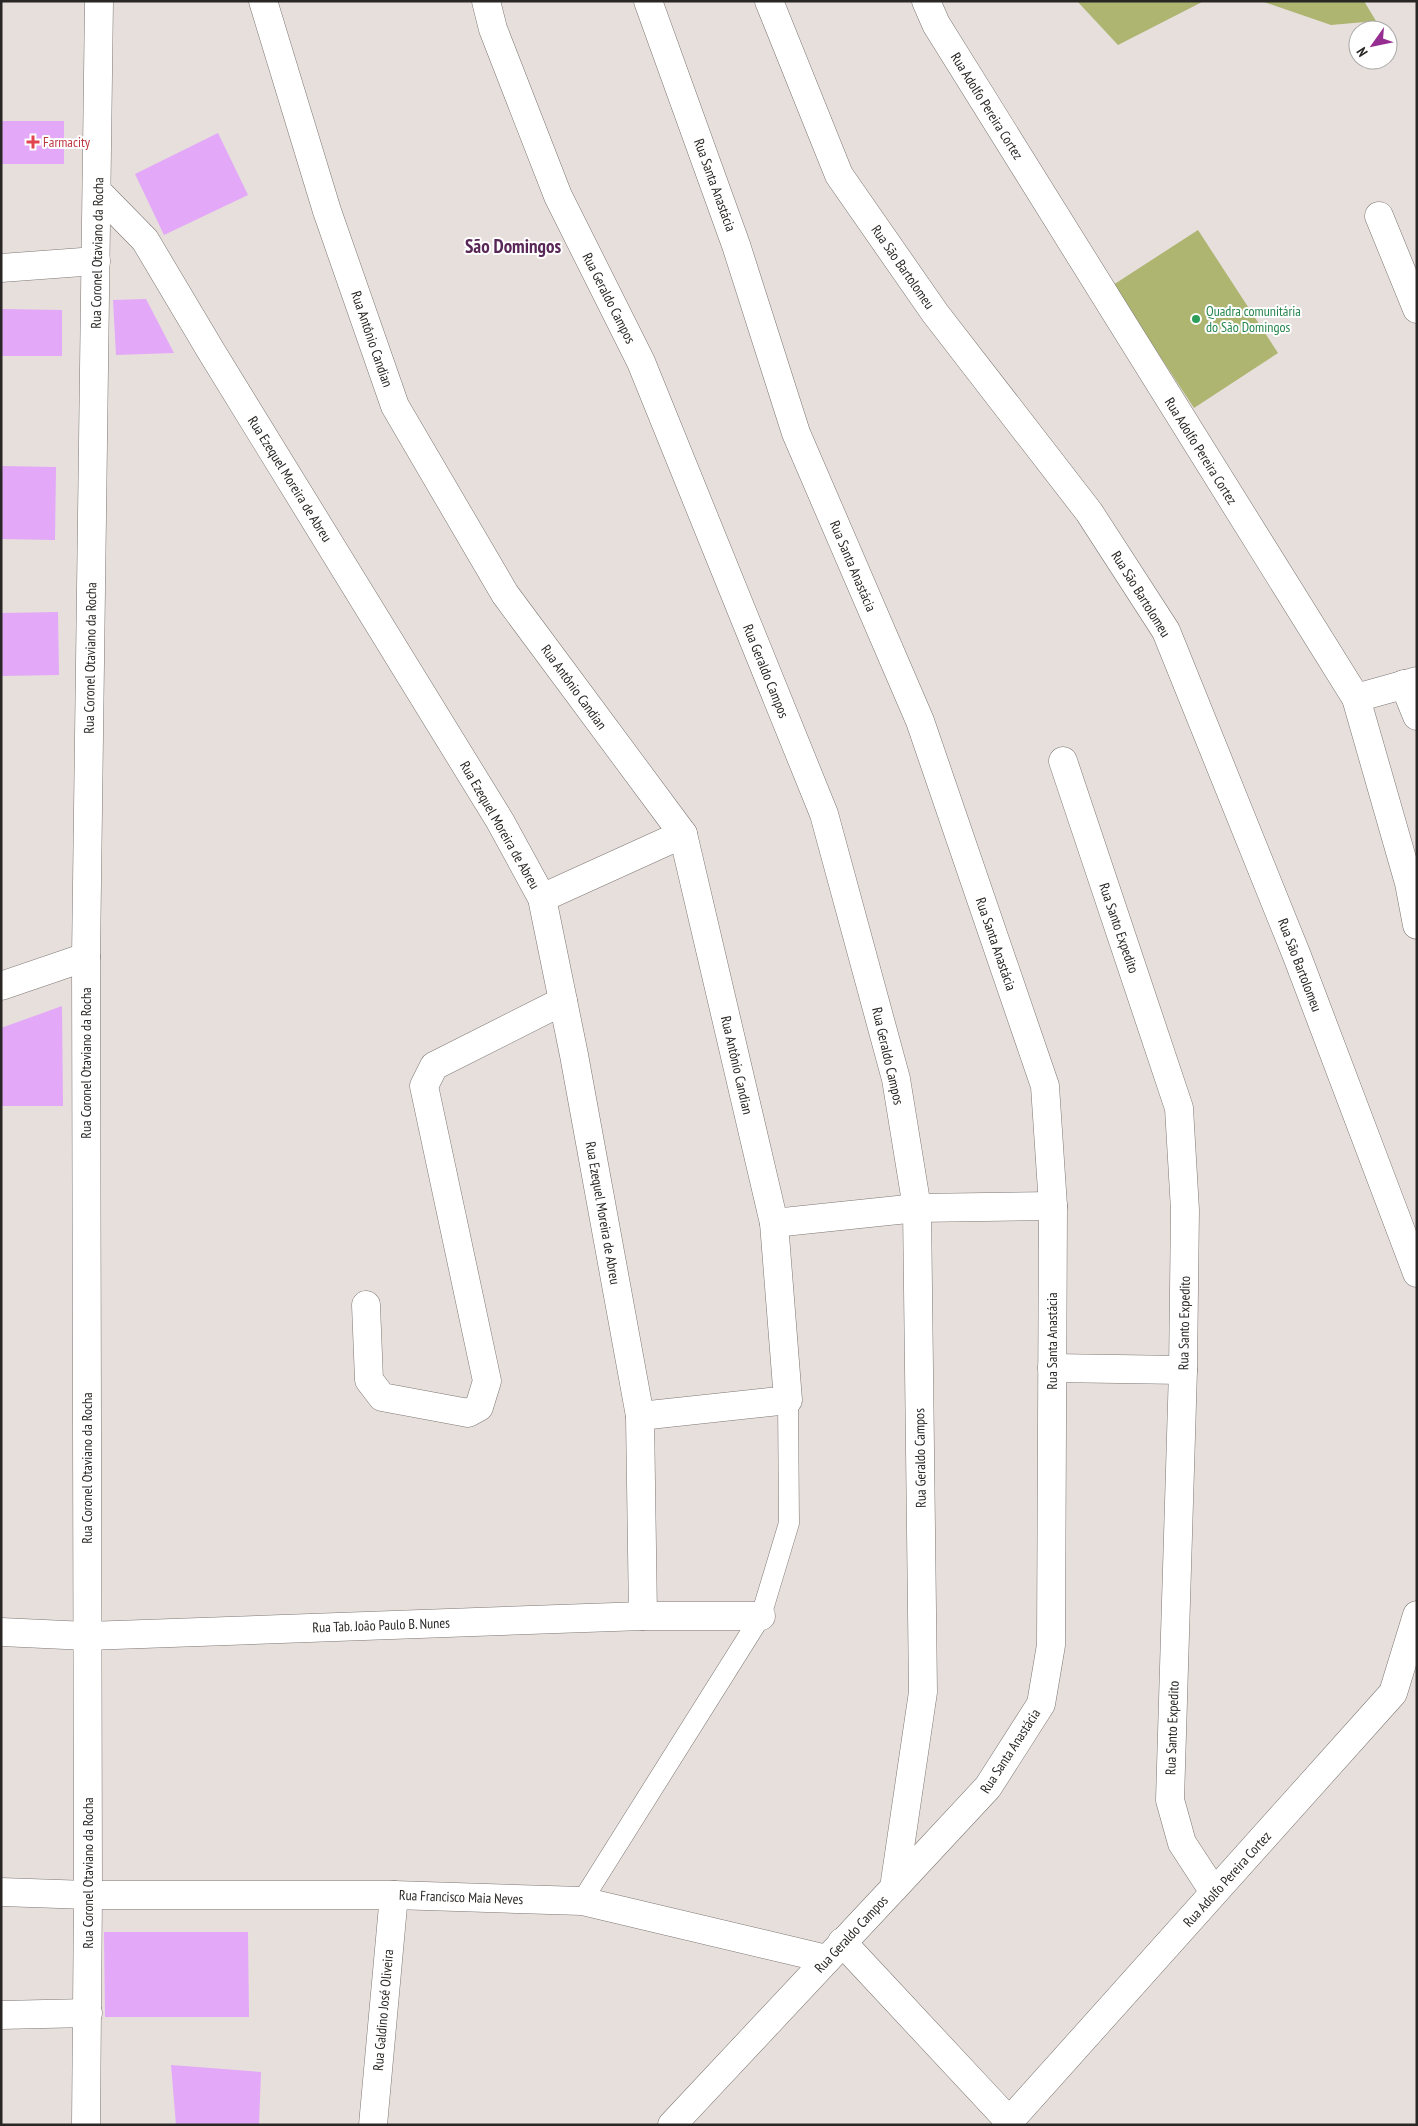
<svg xmlns="http://www.w3.org/2000/svg" width="1418" height="2126" font-family="'PT Sans Narrow',sans-serif">
<style>
.green{fill:#adb571}
.building{fill:#e3a8f8}
.lines{fill:none;stroke-linecap:round;stroke-linejoin:round}
.lane-casing{stroke:#7d7773;stroke-width:21}
.street-casing{stroke:#7d7773;stroke-width:29}
.secondary-casing{stroke:#7d7773;stroke-width:29}
.lane{stroke:#fff;stroke-width:20}
.street{stroke:#fff;stroke-width:28}
.secondary{stroke:#fff;stroke-width:28}
.health-dot{fill:#e0444e;stroke:#fff;stroke-width:2}
.leisure-dot{fill:#2e9e5b;stroke:#fff;stroke-width:2}
.labels{text-anchor:middle;dominant-baseline:central;stroke-width:4;stroke-linejoin:round;paint-order:stroke}
.street-label{font-size:14px;fill:#292725;stroke:#fff}
.health-label{font-size:14px;fill:#be3a42;stroke:#fff;text-anchor:start}
.leisure-label{font-size:14px;fill:#27864d;stroke:#fff;text-anchor:start}
.district-label{font-size:19px;font-weight:bold;fill:#592757;stroke:#fff}
</style>
<rect width="100%" height="100%" fill="#e7dfdc"/>
<g class="green">
<polygon points="1077,1 1204,1 1118,45"/>
<polygon points="1261,1 1364,1 1376,21 1331,25"/>
<polygon points="1198,230 1278,353 1194,408 1113,285"/>
</g>
<g class="building">
<rect x="1" y="121" width="63" height="43"/>
<polygon points="218,133 248,195 164,235 135,174"/>
<polygon points="146,299 174,353 116,355 113,300"/>
<polygon points="1,309 62,310 62,356 1,356"/>
<polygon points="1,466 56,467 55,540 1,539"/>
<polygon points="58,612 59,675 1,676 1,613"/>
<polygon points="62,1006 63,1106 1,1106 1,1028"/>
<polygon points="104,1932 248,1932 249,2017 105,2017"/>
<polygon points="171,2065 261,2072 259,2125 176,2125"/>
</g>
<g class="lines">
<g class="lane-casing">
<polyline id="lane" points="582,1901 761,1616 789,1523 788,1400"/>
</g>
<g class="street-casing">
<g id="street">
<polyline points="263,1 327,211 395,406 505,594 683,834 774,1223 788,1400 640,1416"/>
<polyline points="486,1 493,29 558,196 641,362 824,814 896,1079 917,1208 923,1692 894,1888 672,2125"/>
<polyline points="648,1 736,245 796,433 920,721 1045,1086 1053,1206 1051,1645 1041,1704 988,1787 894,1888"/>
<polyline points="769,1 839,175 935,313 1089,512 1166,631 1297,956 1417,1273"/>
<polyline points="926,1 936,24 1356,698 1409,883 1417,925"/>
<polyline points="98,192 145,240 211,351 500,821 542,898 574,1055 640,1416 643,1616"/>
<polyline points="1379,216 1417,309"/>
<polyline points="1,268 96,261"/>
<polyline points="1404,684 1417,716"/>
<polyline points="1356,698 1417,681"/>
<polyline points="1063,761 1179,1108 1185,1210 1183,1370 1170,1800 1182,1843 1214,1892"/>
<polyline points="542,898 683,834"/>
<polyline points="1,986 86,957"/>
<polyline points="774,1223 917,1208 1053,1206"/>
<polyline points="366,1305 369,1380 382,1397 468,1413 479,1407 487,1381 424,1086 434,1066 563,1001"/>
<polyline points="1052,1368 1183,1370"/>
<polyline points="1,1632 87,1636 643,1616 761,1616"/>
<polyline points="1,1892 88,1895 394,1895 582,1901 827,1959"/>
<polyline points="842,1942 1009,2121"/>
<polyline points="1,2015 88,2013"/>
<polyline points="373,2125 394,1895"/>
<polyline points="1006,2125 1393,1693 1417,1615"/>
</g>
</g>
<g class="secondary-casing">
<polyline id="secondary" points="86,2125 88,1895 86,957 99,1"/>
</g>
<use href="#lane" class="lane"/>
<use href="#street" class="street"/>
<use href="#secondary" class="secondary"/>
</g>
<path class="health-dot" d="M30.5 134.5h5v5h5v5h-5v5h-5v-5h-5v-5h5z"/>
<circle class="leisure-dot" cx="1196" cy="319" r="5"/>
<g class="labels">
<g class="street-label">
<text transform="translate(987 106) rotate(58)">Rua Adolfo Pereira Cortez</text>
<text transform="translate(715 185) rotate(70)">Rua Santa Anastácia</text>
<text transform="translate(97 253) rotate(-89)">Rua Coronel Otaviano da Rocha</text>
<text transform="translate(903 267) rotate(55)">Rua São Bartolomeu</text>
<text transform="translate(609 298) rotate(63)">Rua Geraldo Campos</text>
<text transform="translate(372 339) rotate(71)">Rua Antônio Candian</text>
<text transform="translate(1201 451) rotate(58)">Rua Adolfo Pereira Cortez</text>
<text transform="translate(290 479) rotate(58)">Rua Ezequel Moreira de Abreu</text>
<text transform="translate(853 566) rotate(67)">Rua Santa Anastácia</text>
<text transform="translate(1141 594) rotate(58)">Rua São Bartolomeu</text>
<text transform="translate(90 658) rotate(-89)">Rua Coronel Otaviano da Rocha</text>
<text transform="translate(766 671) rotate(68)">Rua Geraldo Campos</text>
<text transform="translate(574 687) rotate(54)">Rua Antônio Candian</text>
<text transform="translate(500 825) rotate(60)">Rua Ezequel Moreira de Abreu</text>
<text transform="translate(1119 928) rotate(71)">Rua Santo Expedito</text>
<text transform="translate(996 944) rotate(71)">Rua Santa Anastácia</text>
<text transform="translate(1300 965) rotate(69)">Rua São Bartolomeu</text>
<text transform="translate(888 1056) rotate(77)">Rua Geraldo Campos</text>
<text transform="translate(86 1063) rotate(-90)">Rua Coronel Otaviano da Rocha</text>
<text transform="translate(737 1065) rotate(77)">Rua Antônio Candian</text>
<text transform="translate(603 1213) rotate(80)">Rua Ezequel Moreira de Abreu</text>
<text transform="translate(1184 1323) rotate(-89)">Rua Santo Expedito</text>
<text transform="translate(1052 1341) rotate(-90)">Rua Santa Anastácia</text>
<text transform="translate(920 1458) rotate(-91)">Rua Geraldo Campos</text>
<text transform="translate(87 1468) rotate(-90)">Rua Coronel Otaviano da Rocha</text>
<text transform="translate(381 1625) rotate(-2)">Rua Tab. João Paulo B. Nunes</text>
<text transform="translate(1172 1728) rotate(-88)">Rua Santo Expedito</text>
<text transform="translate(1010 1751) rotate(-57)">Rua Santa Anastácia</text>
<text transform="translate(88 1873) rotate(-90)">Rua Coronel Otaviano da Rocha</text>
<text transform="translate(1227 1879) rotate(-48)">Rua Adolfo Pereira Cortez</text>
<text transform="translate(461 1897) rotate(2)">Rua Francisco Maia Neves</text>
<text transform="translate(851 1934) rotate(-47)">Rua Geraldo Campos</text>
<text transform="translate(383 2010) rotate(-85)">Rua Galdino José Oliveira</text>
</g>
<g class="health-label">
<text x="43" y="142">Farmacity</text>
</g>
<g class="leisure-label">
<text x="1206" y="311">Quadra comunitária<tspan x="1206" dy="16">do São Domingos</tspan></text>
</g>
<g class="district-label">
<text x="513" y="246">São Domingos</text>
</g>
</g>
<rect width="1418" height="2126" fill="none" stroke="#292725" stroke-width="5"/>
<g transform="translate(1373 45) rotate(237)"><circle r="24" fill="#ffffff" stroke="#a9a9a8"/>
<path d="M0-4L9 19L0 12L-9 19Z" fill="#962e92"/>
<text y="-8" font-size="14" font-weight="bold" text-anchor="middle" fill="#292725">N</text>
</g>
</svg>
